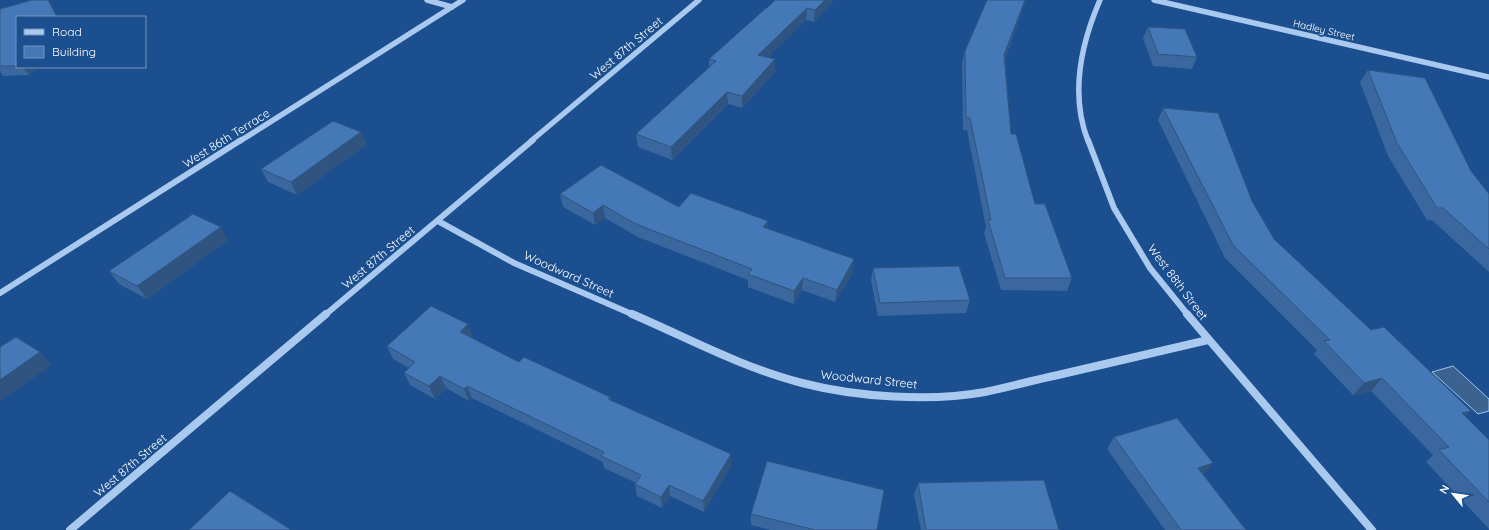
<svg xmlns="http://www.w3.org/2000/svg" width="1489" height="530" font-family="Quicksand,sans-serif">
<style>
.water{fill:#3c6290;stroke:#9cc4f0}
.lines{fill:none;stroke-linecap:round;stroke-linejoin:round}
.minor-far2{stroke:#a9c9ee;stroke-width:5.5}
.minor-far1{stroke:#a9c9ee;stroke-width:6}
.minor{stroke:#a9c9ee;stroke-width:8}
.wall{fill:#3a679d}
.shaded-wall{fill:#305480}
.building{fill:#4478b7;stroke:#305480}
.labels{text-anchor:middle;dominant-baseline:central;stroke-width:3.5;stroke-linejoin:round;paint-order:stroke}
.far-street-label{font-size:10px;fill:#fff;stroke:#1b4f8f}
.street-label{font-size:12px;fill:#fff;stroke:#1b4f8f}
</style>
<rect width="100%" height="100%" fill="#1b4f8f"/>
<polygon class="water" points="1453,366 1489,399 1489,411 1478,414 1432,372"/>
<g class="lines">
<g class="minor-far2">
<polyline points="427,0 452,7"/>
<polyline points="1154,0 1489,77"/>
<polyline points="240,141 463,0"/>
<polyline points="531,141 699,0"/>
<path d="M 1088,141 C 1070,95 1081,44 1100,0"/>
</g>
<g class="minor-far1">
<polyline points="1088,140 1114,208 1150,268 1188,315"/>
<polyline points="438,221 514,263 634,315"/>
<polyline points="0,293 241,140"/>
<polyline points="325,315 533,140"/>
</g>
<g class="minor">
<path d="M 632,314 C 688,338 743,368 802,383 C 856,397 930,402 985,392 C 1009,387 1034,380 1058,375 C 1108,363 1158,352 1208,340"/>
<polyline points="1187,314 1372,530"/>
<polyline points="70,530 326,314"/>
</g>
</g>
<g class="wall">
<polygon points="32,0 48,0 52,5 17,17 17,67 37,67 29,75 3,76 0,71 0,9"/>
<polygon points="775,0 834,0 814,22 806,20 767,57 775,72 742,108 728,104 672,160 638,147 636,134 709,67 709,59 767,8"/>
<polygon points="1024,6 1005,59 1011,134 1035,204 1072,278 1067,291 1001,290 984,233 986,227 967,130 963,130 962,63 965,51"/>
<polygon points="1148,27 1197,57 1192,69 1153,66 1143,38"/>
<polygon points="1368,70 1471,171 1489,194 1489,272 1433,221 1427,220 1388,156 1360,82"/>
<polygon points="1163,108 1252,201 1274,239 1371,330 1465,416 1489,440 1489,529 1426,462 1433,455 1371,391 1353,395 1314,354 1317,350 1225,258 1158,120"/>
<polygon points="367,144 297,195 268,182 261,169"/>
<polygon points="560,194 679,207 768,221 768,229 854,259 853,272 835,302 802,290 794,304 748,287 748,280 638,237 605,218 595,225 563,207"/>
<polygon points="228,240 147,299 119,284 109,271"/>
<polygon points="873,268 970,300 966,313 878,316 871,281"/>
<polygon points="473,336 472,338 519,362 610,397 611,400 731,466 704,512 670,496 662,508 637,496 635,484 636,483 604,468 603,462 472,398 469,401 446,388 435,399 410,385 404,373 409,368 393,359 387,346"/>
<polygon points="1114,437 1204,475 1203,475 1246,530 1165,530 1107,449"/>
<polygon points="918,483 1059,530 921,530 914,495"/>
<polygon points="751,514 877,530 771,530 751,525"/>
</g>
<g class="shaded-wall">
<polygon points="48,0 52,5 58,17 57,17"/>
<polygon points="825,0 834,0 814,22 815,10"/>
<polygon points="1025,0 1026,0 1024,6 1001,68 1004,55"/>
<polygon points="807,8 806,20 758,67 758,55"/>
<polygon points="775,59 775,72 742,108 742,96"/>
<polygon points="23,67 37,67 29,75"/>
<polygon points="727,92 728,104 672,160 671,147"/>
<polygon points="361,132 367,144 297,195 291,182"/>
<polygon points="603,205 605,218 595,225 593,213"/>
<polygon points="768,221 768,233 763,227"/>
<polygon points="221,227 228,240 147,299 137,286"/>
<polygon points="854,259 853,272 835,302 837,290"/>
<polygon points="803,278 802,290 794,304 794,291"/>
<polygon points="468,324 473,336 465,344 460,332"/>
<polygon points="40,352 52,365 0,401 0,380"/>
<polygon points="440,376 446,388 435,399 429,386"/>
<polygon points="1382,378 1371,391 1353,395 1364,383"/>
<polygon points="467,386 472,398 469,401 464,389"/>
<polygon points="1471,411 1458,423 1462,413"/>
<polygon points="731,454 731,466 704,512 703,501"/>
<polygon points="1213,463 1204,475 1189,480 1198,468"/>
<polygon points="669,485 670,496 662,508 661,497"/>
</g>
<g class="building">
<polygon points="32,0 48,0 57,17 17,17 17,66 0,66 0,9"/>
<polygon points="775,0 825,0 815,10 807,8 758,55 775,59 742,96 727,92 671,147 636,134 716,61 709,59 766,8 767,8"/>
<polygon points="987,0 1025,0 1004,55 1011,134 1016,134 1035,204 1045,204 1072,278 1005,278 988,220 991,220 970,118 966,117 965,51"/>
<polygon points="1148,27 1185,29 1197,57 1158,54"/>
<polygon points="1368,70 1425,78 1471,171 1489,194 1489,249 1443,208 1437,208 1397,143"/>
<polygon points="1163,108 1218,113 1252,201 1274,239 1371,330 1384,327 1471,411 1462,413 1489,440 1489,502 1439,450 1449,447 1382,378 1364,383 1324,341 1330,340 1233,245"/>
<polygon points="333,121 361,132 291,182 261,169"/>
<polygon points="601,165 679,207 691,193 768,221 763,227 854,259 837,290 803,278 794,291 748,274 752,269 636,224 603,205 593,213 560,194"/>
<polygon points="193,214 221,227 137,286 109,271"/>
<polygon points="959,266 970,300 880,303 873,268"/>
<polygon points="431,306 468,324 460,332 519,362 524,357 610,397 608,399 731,454 703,501 669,485 661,497 635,484 641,475 601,456 604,452 467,386 464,389 440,376 429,386 404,373 415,362 387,346"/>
<polygon points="16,337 40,352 0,380 0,347"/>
<polygon points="1177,418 1213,463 1198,468 1246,530 1181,530 1114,437"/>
<polygon points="767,461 884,490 877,530 815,530 751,514"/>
<polygon points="1044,480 1059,530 926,530 918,483"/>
<polygon points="230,491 290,529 289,530 189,530"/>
</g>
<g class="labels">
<g class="far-street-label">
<text transform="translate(1324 30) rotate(13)">Hadley Street</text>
</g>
<g class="street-label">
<text transform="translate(626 48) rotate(-40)">West 87th Street</text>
<text transform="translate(226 138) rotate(-32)">West 86th Terrace</text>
<text transform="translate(378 257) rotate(-40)">West 87th Street</text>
<text transform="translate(569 274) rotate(24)">Woodward Street</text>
<text transform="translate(1178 282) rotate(53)">West 88th Street</text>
<text transform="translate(869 379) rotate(6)">Woodward Street</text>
<text transform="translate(130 465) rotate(-40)">West 87th Street</text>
</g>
</g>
<rect x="16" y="16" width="130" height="52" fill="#1b4f8f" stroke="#7695bc"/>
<rect x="24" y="29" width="20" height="6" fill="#a9c9ee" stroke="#7695bc"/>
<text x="52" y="36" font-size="12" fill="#ffffff">Road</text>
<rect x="24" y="46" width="20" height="12" fill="#4478b7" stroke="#7695bc"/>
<text x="52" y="56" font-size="12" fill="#ffffff">Building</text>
<g transform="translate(1453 494) rotate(299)" stroke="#1b4f8f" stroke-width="3" paint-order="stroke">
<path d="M0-3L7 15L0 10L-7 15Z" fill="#ffffff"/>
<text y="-6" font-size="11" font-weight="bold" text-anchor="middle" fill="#ffffff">N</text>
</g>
</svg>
